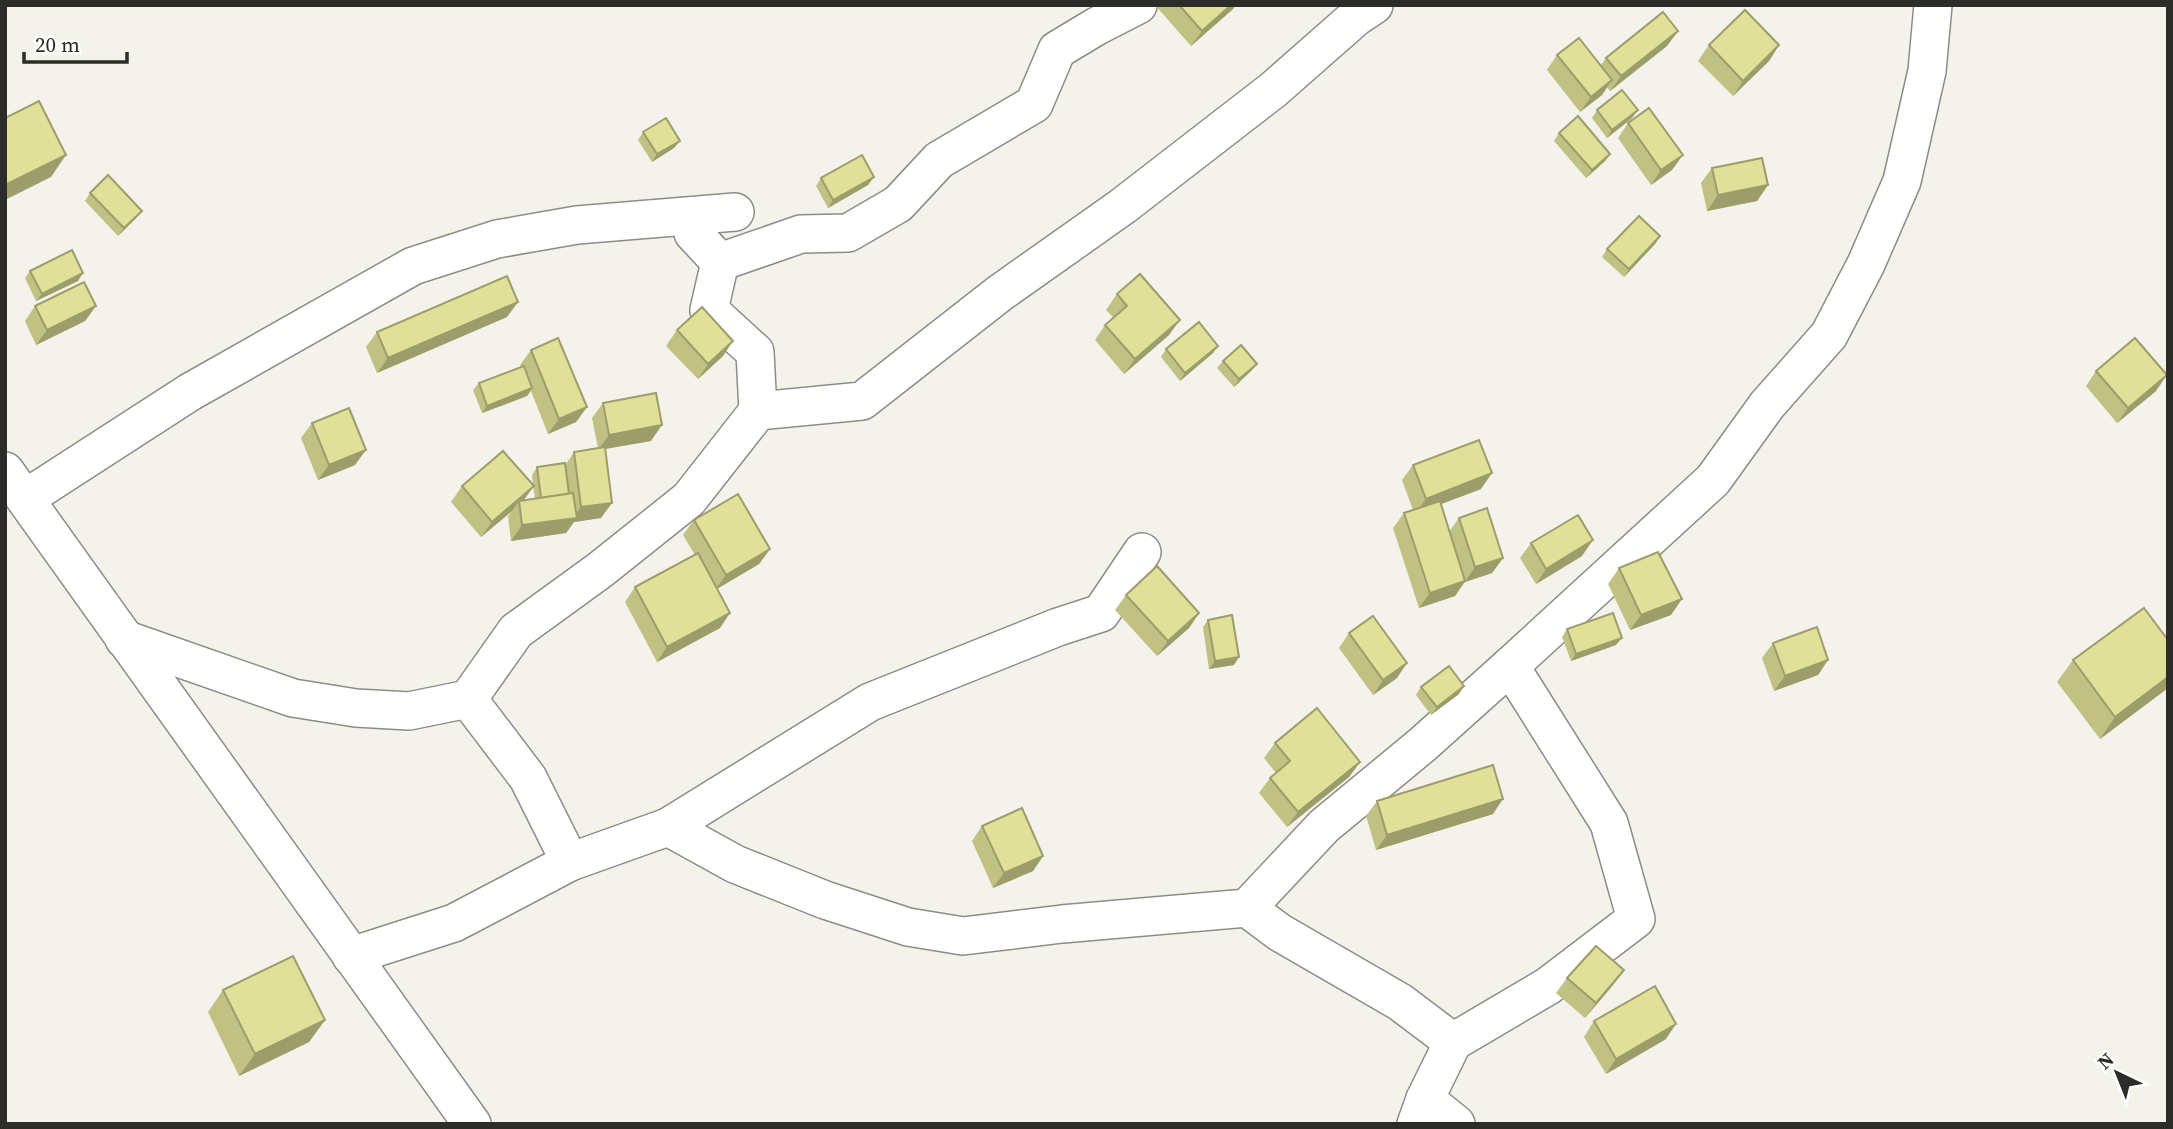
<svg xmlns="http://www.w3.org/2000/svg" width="2173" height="1129" font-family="'Source Serif 4',serif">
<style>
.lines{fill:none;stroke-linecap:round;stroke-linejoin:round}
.street-casing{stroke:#8d8d86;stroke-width:40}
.street{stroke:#fff;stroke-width:37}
.wall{fill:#c1c184;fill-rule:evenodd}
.shaded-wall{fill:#9d9d6b}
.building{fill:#e0e099;stroke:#9d9d6b;stroke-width:2}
</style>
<rect width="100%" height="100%" fill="#f3f3eb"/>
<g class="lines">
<g class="street-casing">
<g id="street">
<polyline points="720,262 801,234 848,233 898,204 939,160 1034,104 1057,50 1097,26 1138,5"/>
<polyline points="758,411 862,401 1000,293 1123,206 1273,90 1356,17 1374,5"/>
<polyline points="5,471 472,1124"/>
<polyline points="26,498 190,392 413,266 497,239 577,225 735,212"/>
<polyline points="124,639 293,698 356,708 409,711 468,699 528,778 570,862 668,827 735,864 825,900 908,927 963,936 1062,924 1247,908 1324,826 1422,745 1510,666 1713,480 1767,405 1829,335 1866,264 1902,181 1927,71 1933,5"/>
<polyline points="468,699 516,631 600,570 689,499 758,411 755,352 709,310 720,262 693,233"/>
<polyline points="668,827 870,702 1058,627 1101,613 1142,552"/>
<polyline points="1247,908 1279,932 1400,1002 1453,1042"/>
<polyline points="351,956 454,923 570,862"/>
<polyline points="1425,1099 1456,1124"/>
<polyline points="1416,1124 1425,1099 1453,1042 1548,986 1636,919 1609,823 1510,666"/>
</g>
</g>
<use href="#street" class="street"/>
</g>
<g class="wall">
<polygon points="1155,5 1236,5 1233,9 1191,46"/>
<polygon points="1678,31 1667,46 1610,91 1607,87 1602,95 1580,112 1547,70 1557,55 1601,65 1606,58"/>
<polygon points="1709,45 1779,45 1769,61 1733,96 1698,61"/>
<polygon points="1597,110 1632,118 1607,138 1592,118"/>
<polygon points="1628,123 1672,170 1651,185 1618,138"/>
<polygon points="643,132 674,148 652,162 638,140"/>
<polygon points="1559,133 1610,154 1605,161 1586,178 1554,141"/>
<polygon points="1712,168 1768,185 1757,201 1707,211 1701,183"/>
<polygon points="821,178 868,185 828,208 816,186"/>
<polygon points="90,193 136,218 118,236 85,201"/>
<polygon points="1660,236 1655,244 1624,277 1602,257 1607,249"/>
<polygon points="30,271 78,281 36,301 25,278"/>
<polygon points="1117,294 1169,335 1124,374 1095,340 1105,325 1114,318 1106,310"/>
<polygon points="35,306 96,306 85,321 36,345 25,321"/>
<polygon points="507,317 377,373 366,347 377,332"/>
<polygon points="677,330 723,356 698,379 666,346"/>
<polygon points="1166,349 1213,353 1180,381 1161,357"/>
<polygon points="531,350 587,407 576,422 548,434 531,391 527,396 482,413 473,390 479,383 521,367 520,365"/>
<polygon points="1223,361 1257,364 1251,371 1234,387 1217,368"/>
<polygon points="2096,371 2156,391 2117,423 2086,386"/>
<path d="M 603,403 L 651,441 L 606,449 L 601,518 L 574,522 L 566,533 L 511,541 L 508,516 L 512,511 L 481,537 L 451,502 L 462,486 L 533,486 L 532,475 L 537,467 L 566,464 L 574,452 L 598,448 L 592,418 ZM 533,486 L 535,498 L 524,500 Z"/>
<polygon points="312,423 355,465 318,480 301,438"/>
<polygon points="1413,465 1481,489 1441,504 1449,532 1459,518 1503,558 1492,573 1465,582 1455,596 1419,608 1393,528 1404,513 1413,510 1402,480"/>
<polygon points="694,520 770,549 759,564 717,589 720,628 657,662 625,602 635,587 695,555 683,535"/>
<polygon points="1531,543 1582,556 1536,584 1520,558"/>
<polygon points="1619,568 1671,615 1630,630 1608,584"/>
<polygon points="1126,595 1199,613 1189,628 1157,656 1115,610"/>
<polygon points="1208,620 1234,665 1209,669 1203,627"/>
<polygon points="1567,629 1616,645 1571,661 1562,637"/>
<polygon points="1349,633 1397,678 1373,695 1339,648"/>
<polygon points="1773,643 1828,660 1818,675 1774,691 1762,658"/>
<polygon points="2073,660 2168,688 2100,739 2057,682"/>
<polygon points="1421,687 1459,694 1431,715 1416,695"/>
<polygon points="1275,743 1360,762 1349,777 1287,827 1259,793 1270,778 1276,773 1264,758"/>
<polygon points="1377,801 1493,814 1376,850 1366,816"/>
<polygon points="982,826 1043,856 1033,871 993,888 972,841"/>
<polygon points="1567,978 1613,985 1585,1018 1556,993"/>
<polygon points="223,990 325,1020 309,1042 239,1076 208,1012"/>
<polygon points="1594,1021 1666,1039 1606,1074 1584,1037"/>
</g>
<g class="shaded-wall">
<polygon points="1231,5 1236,5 1233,9 1191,46 1202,31"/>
<polygon points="1678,31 1667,46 1610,91 1621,76"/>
<polygon points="1779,45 1769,61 1733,96 1743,81"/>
<polygon points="1612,80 1602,95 1580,112 1591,97"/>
<polygon points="1638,110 1632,118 1607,138 1612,130"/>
<polygon points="680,141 674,148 652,162 657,154"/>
<polygon points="1610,154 1605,161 1586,178 1592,170"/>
<polygon points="66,155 51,177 5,200 5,185"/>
<polygon points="1683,155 1672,170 1651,185 1661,170"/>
<polygon points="874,177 868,185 828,208 833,200"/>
<polygon points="1768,185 1757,201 1707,211 1718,195"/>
<polygon points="142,211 136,218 118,236 124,228"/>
<polygon points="1660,236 1655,244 1624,277 1629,269"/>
<polygon points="83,273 78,281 36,301 42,294"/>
<polygon points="518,302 507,317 377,373 388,358"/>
<polygon points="96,306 85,321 36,345 47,330"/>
<polygon points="1180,320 1169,335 1124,374 1135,359"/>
<polygon points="733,341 723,356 698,379 708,364"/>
<polygon points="1218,346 1213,353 1180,381 1185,373"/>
<polygon points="1257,364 1251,371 1234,387 1239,379"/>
<polygon points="2167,375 2156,391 2117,423 2128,408"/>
<polygon points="532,388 527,396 482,413 487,406"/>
<polygon points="587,407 576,422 548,434 559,419"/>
<polygon points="662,425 651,441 598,450 609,435"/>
<polygon points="366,450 355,465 318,480 329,465"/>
<polygon points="1492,473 1481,489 1415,514 1426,499"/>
<polygon points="534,486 523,501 519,501 512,511 481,537 492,522"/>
<polygon points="612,503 601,518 574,522 566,533 511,541 522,525 574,518 581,507"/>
<polygon points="1593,540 1582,556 1536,584 1546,569"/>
<polygon points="770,549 759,564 715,590 726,575"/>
<polygon points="1503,558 1492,573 1465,582 1475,567"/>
<polygon points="1465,581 1455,596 1419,608 1430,593"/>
<polygon points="1682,599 1671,615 1630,630 1641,615"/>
<polygon points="730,613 720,628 657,662 667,647"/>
<polygon points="1199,613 1189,628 1157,656 1168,641"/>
<polygon points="1622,638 1616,645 1571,661 1576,654"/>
<polygon points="1239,657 1234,665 1209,669 1215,661"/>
<polygon points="1828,660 1818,675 1774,691 1785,676"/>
<polygon points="1407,663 1397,678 1373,695 1383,680"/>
<polygon points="2168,677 2168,688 2100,739 2115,717"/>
<polygon points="1464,686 1459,694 1431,715 1437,707"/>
<polygon points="1360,762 1349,777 1287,827 1298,812"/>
<polygon points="1503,799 1493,814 1376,850 1387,835"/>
<polygon points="1043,856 1033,871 993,888 1004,873"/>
<polygon points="1624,970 1613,985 1585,1018 1596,1003"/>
<polygon points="325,1020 309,1042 239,1076 255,1054"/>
<polygon points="1676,1024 1666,1039 1606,1074 1616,1059"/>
</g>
<g class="building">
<polygon points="1179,5 1231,5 1202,31"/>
<polygon points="1745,10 1779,45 1743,81 1709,45"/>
<polygon points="1663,12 1678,31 1621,76 1606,58"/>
<polygon points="1579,38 1612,80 1591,97 1557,55"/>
<polygon points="1622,90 1638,110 1612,130 1597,110"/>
<polygon points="39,101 66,155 5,185 5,118"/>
<polygon points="1649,108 1683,155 1661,170 1628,123"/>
<polygon points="1578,116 1610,154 1592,170 1559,133"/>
<polygon points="666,118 680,141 657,154 643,132"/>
<polygon points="862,155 874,177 833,200 821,178"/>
<polygon points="1762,158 1768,185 1718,195 1712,168"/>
<polygon points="108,175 142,211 124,228 90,193"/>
<polygon points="1639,216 1660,236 1629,269 1607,249"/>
<polygon points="72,250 83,273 42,294 30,271"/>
<polygon points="1140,274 1180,320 1135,359 1105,325 1127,306 1117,294"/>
<polygon points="507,276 518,302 388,358 377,332"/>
<polygon points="84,282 96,306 47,330 35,306"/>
<polygon points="702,307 733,341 708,364 677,330"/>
<polygon points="1199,322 1218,346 1185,373 1166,349"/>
<polygon points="558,338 587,407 559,419 531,350"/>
<polygon points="2135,338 2167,375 2128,408 2096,371"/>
<polygon points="1241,345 1257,364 1239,379 1223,361"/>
<polygon points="524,366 532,388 487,406 479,383"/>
<polygon points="656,393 662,425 609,435 603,403"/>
<polygon points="349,408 366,450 329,465 312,423"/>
<polygon points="1479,440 1492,473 1426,499 1413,465"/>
<polygon points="605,447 612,503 581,507 574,452"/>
<polygon points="503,451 534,486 492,522 462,486"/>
<polygon points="565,463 569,494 541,498 537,467"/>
<polygon points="573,493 577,518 522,525 519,501"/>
<polygon points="738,494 770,549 726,575 694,520"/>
<polygon points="1440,501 1465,581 1430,593 1404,513"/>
<polygon points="1487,508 1503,558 1475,567 1459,518"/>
<polygon points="1578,515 1593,540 1546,569 1531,543"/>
<polygon points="1658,552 1682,599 1641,615 1619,568"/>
<polygon points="698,553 730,613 667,647 635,587"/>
<polygon points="1157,566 1199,613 1168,641 1126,595"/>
<polygon points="2144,608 2168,640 2168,677 2115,717 2073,660"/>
<polygon points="1613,613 1622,638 1576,654 1567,629"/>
<polygon points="1232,615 1239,657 1215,661 1208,620"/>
<polygon points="1373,616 1407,663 1383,680 1349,633"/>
<polygon points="1817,627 1828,660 1785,676 1773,643"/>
<polygon points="1449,666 1464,686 1437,707 1421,687"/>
<polygon points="1317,708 1360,762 1298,812 1270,778 1290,761 1275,743"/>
<polygon points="1493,765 1503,799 1387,835 1377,801"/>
<polygon points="1022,808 1043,856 1004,873 982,826"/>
<polygon points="1596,946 1624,970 1596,1003 1567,978"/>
<polygon points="293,956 325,1020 255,1054 223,990"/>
<polygon points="1655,986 1676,1024 1616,1059 1594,1021"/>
</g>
<rect width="2173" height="1129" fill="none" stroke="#2c2c29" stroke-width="14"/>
<g transform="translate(2117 1073) rotate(317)" stroke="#fffffe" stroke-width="5" paint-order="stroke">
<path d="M0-5L12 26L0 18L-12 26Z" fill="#2c2c29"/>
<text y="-10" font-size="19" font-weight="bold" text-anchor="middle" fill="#2c2c29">N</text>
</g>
<path d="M24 52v10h103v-10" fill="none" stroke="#2c2c29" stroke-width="3.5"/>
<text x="35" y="52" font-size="21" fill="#2c2c29" stroke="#fffffe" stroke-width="5" paint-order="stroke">20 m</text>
</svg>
